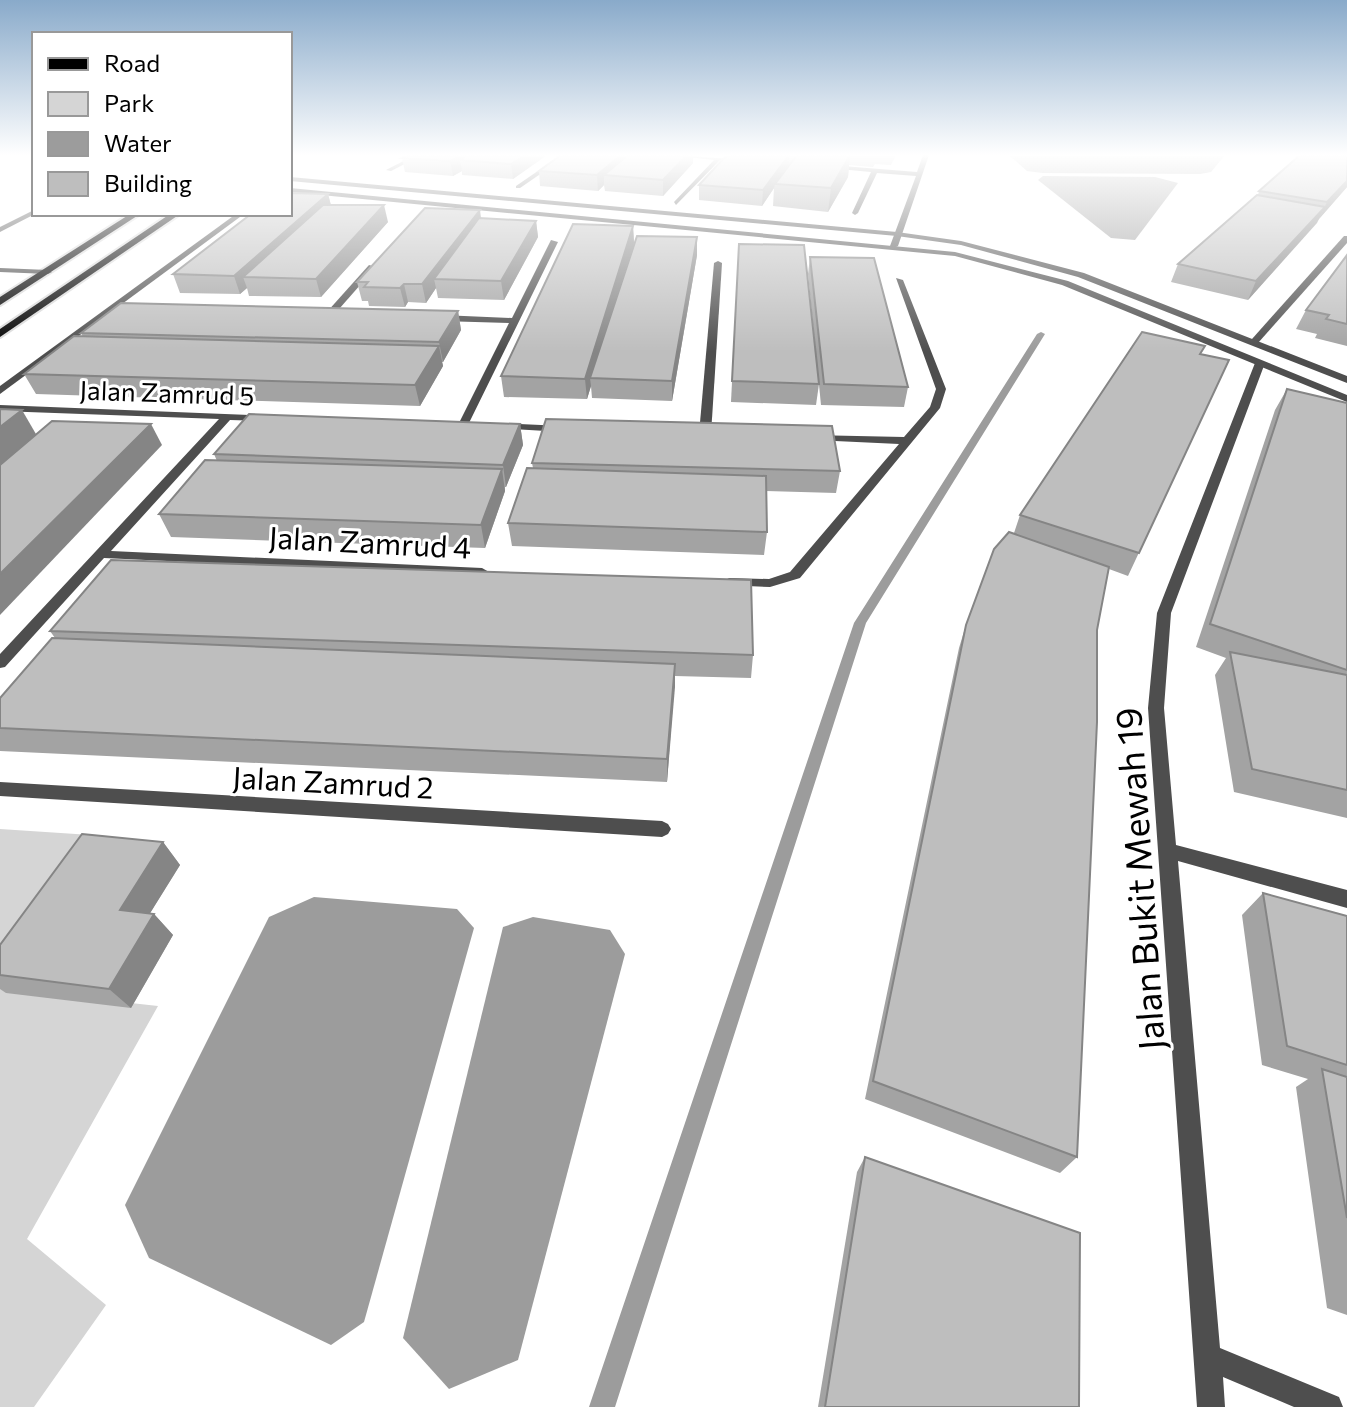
<svg xmlns="http://www.w3.org/2000/svg" width="1347" height="1407" font-family="Commissioner,sans-serif">
<style>
.green{fill:#d5d5d5}
.water{fill:#9c9c9c}
.lines{fill:none;stroke-linecap:round;stroke-linejoin:round}
.stream{fill:#9c9c9c;fill-rule:evenodd}
.primary-casing{stroke:#dbdbdb;stroke-width:4}
.minor{fill:#4e4e4e;fill-rule:evenodd}
.tertiary{fill:#4e4e4e;fill-rule:evenodd}
.primary{fill:#000;fill-rule:evenodd}
.wall{fill:#a3a3a3}
.shaded-wall{fill:#858585}
.building{fill:#bebebe;stroke:#858585;stroke-width:2}
.labels{text-anchor:middle;dominant-baseline:central;stroke-width:6;stroke-linejoin:round;paint-order:stroke}
.far-street-label{font-size:26px;fill:#000;stroke:#fff}
.street-label{font-size:30px;fill:#000;stroke:#fff}
.near-street-label{font-size:36px;fill:#000;stroke:#fff}
</style>
<rect width="100%" height="100%" fill="#fff"/>
<polygon class="green" points="0,829 106,836 4,989 158,1006 27,1239 106,1305 34,1407 0,1407"/>
<g class="water">
<polygon points="1009,155 1225,155 1211,172 1200,174 1043,173 1027,171"/>
<polygon points="1043,176 1155,177 1178,183 1135,240 1111,238 1038,180"/>
<polygon points="314,897 457,909 474,928 364,1322 331,1345 149,1258 125,1205 269,917"/>
<polygon points="533,917 610,930 625,954 518,1360 449,1389 403,1338 503,927"/>
</g>
<g class="lines">
<polygon class="stream" points="1041,332 1045,334 866,623 615,1407 589,1407 854,623 1037,334"/>
<g class="primary-casing">
<g id="primary">
<polygon points="130,214 140,214 0,305 0,297"/>
<polygon points="170,214 180,214 0,337 0,329"/>
</g>
</g>
<g class="minor">
<polygon points="415,155 422,155 391,171 386,170"/>
<polygon points="561,155 568,155 520,188 516,188 516,186"/>
<polygon points="671,155 747,160 720,160 676,205 674,202 714,160"/>
<polygon points="923,155 929,155 898,246 894,248 890,246 916,176 877,173 858,213 855,215 852,213 871,172 764,162 767,160 917,172"/>
<polygon points="34,210 35,214 0,232 0,227"/>
<polygon points="236,214 244,214 0,394 0,386"/>
<polygon points="1344,236 1347,236 1347,243 1258,343 1252,343 1252,339"/>
<polygon points="551,240 558,242 468,425 459,427 458,425 509,323 441,321 437,318 441,315 512,318"/>
<polygon points="718,261 722,263 711,434 705,437 699,434 714,263"/>
<polygon points="369,265 376,267 332,317 326,317 326,313"/>
<polygon points="0,268 48,270 52,272 48,274 0,272"/>
<polygon points="896,278 903,280 946,389 940,408 800,578 770,587 724,585 722,582 729,578 769,579 790,572 899,444 814,440 808,437 810,435 904,437 930,407 936,389"/>
<polygon points="1260,360 1265,363 1171,613 1164,708 1176,845 1347,890 1347,908 1178,861 1220,1348 1339,1397 1343,1407 1294,1407 1223,1377 1225,1407 1197,1407 1148,708 1157,613 1255,363"/>
<polygon points="0,405 272,416 273,418 268,421 230,420 111,551 482,568 489,572 482,576 104,558 5,667 0,668 0,654 219,419 0,411"/>
<polygon points="499,423 563,426 568,429 563,432 495,428 495,424"/>
<polygon points="0,782 662,821 668,824 671,829 668,834 662,837 0,796"/>
</g>
<g class="tertiary">
<polygon points="290,177 897,232 961,241 1084,273 1347,376 1347,383 1078,277 961,245 897,236 290,181"/>
<polygon points="290,188 955,252 1068,281 1347,395 1347,402 1062,285 955,256 290,192"/>
</g>
<use href="#primary" class="primary"/>
</g>
<g class="wall">
<polygon points="343,155 377,155 375,156 343,156"/>
<polygon points="408,155 547,155 513,179 462,175 462,171 453,176 405,172 402,158"/>
<polygon points="724,155 896,155 891,165 875,164 873,167 849,165 848,177 828,212 773,206 774,188 762,206 699,200 699,185 729,155"/>
<polygon points="1347,155 1347,187 1248,300 1171,282 1178,264 1258,195 1259,191"/>
<polygon points="693,163 663,196 605,191 604,185 598,191 540,186 539,171"/>
<polygon points="328,194 331,205 388,222 321,297 249,296 247,288 240,294 180,293 173,274"/>
<polygon points="481,218 536,221 538,237 504,300 438,298 436,288 426,303 408,302 405,307 369,306 368,301 362,301 357,282"/>
<polygon points="633,226 634,243 697,255 672,401 592,398 591,386 587,399 504,397 501,376"/>
<polygon points="739,244 819,384 816,405 731,402"/>
<polygon points="1347,255 1347,346 1315,338 1317,334 1296,329 1306,310"/>
<polygon points="810,257 908,387 904,407 821,405 808,274"/>
<polygon points="458,311 461,330 443,362 442,362 443,366 420,406 36,394 24,374 83,337 81,333"/>
<polygon points="1201,354 1229,360 1128,576 1109,569 1097,630 1077,1157 1060,1173 865,1099 959,648 966,625 1014,533 1020,515"/>
<polygon points="1287,389 1347,403 1347,818 1234,792 1215,675 1226,658 1196,647 1275,410"/>
<polygon points="520,424 523,445 506,487 505,487 505,491 485,548 171,537 159,514 217,461 214,454"/>
<polygon points="532,463 840,471 836,493 766,491 767,532 764,555 512,546 508,523 533,468"/>
<polygon points="50,631 753,655 751,678 675,676 667,782 0,751 0,698 55,638"/>
<polygon points="163,842 180,865 150,913 154,914 173,935 131,1008 6,993 0,989 0,945"/>
<polygon points="1263,893 1347,916 1347,1315 1327,1308 1296,1087 1308,1079 1262,1065 1242,915"/>
<polygon points="865,1157 1079,1407 818,1407 857,1172"/>
</g>
<g class="shaded-wall">
<polygon points="461,155 487,155 460,160 462,171 453,176 450,161"/>
<polygon points="525,155 547,155 513,179 511,164"/>
<polygon points="621,155 633,155 604,175 604,185 598,191 597,175"/>
<polygon points="687,155 693,155 693,163 663,196 663,180"/>
<polygon points="789,155 788,169 775,184 774,188 762,206 763,190"/>
<polygon points="850,155 848,177 828,212 831,188"/>
<polygon points="1347,181 1347,187 1319,219 1327,202"/>
<polygon points="328,194 332,210 243,277 247,288 240,294 234,276"/>
<polygon points="384,205 388,222 321,297 316,279"/>
<polygon points="1325,207 1317,223 1248,300 1256,281"/>
<polygon points="480,210 482,226 434,279 436,288 426,303 422,284"/>
<polygon points="536,221 538,237 504,300 501,281"/>
<polygon points="633,226 634,243 590,378 591,386 587,399 585,379"/>
<polygon points="697,237 697,255 672,401 672,381"/>
<polygon points="404,284 408,302 405,307 400,288"/>
<polygon points="458,311 461,330 443,362 439,342"/>
<polygon points="439,346 443,366 420,406 415,385"/>
<polygon points="22,410 40,441 0,475 0,427"/>
<polygon points="151,424 162,445 0,615 0,574"/>
<polygon points="520,424 523,445 506,487 503,465"/>
<polygon points="502,469 505,491 485,548 481,525"/>
<polygon points="675,664 675,687 667,782 667,759"/>
<polygon points="163,842 180,865 139,931 120,910"/>
<polygon points="154,914 173,935 131,1008 109,989"/>
</g>
<g class="building">
<polygon points="408,155 461,155 450,161 402,158"/>
<polygon points="468,155 525,155 511,164 460,160"/>
<polygon points="561,155 621,155 597,175 539,171"/>
<polygon points="628,155 687,155 663,180 604,175"/>
<polygon points="730,155 789,155 763,190 699,185 723,159"/>
<polygon points="797,155 850,155 831,188 775,184"/>
<polygon points="1300,155 1347,155 1347,181 1327,202 1259,191"/>
<polygon points="290,193 328,194 234,276 173,274 251,214 290,214"/>
<polygon points="1257,195 1325,207 1256,281 1178,264"/>
<polygon points="323,205 384,205 316,279 243,277"/>
<polygon points="425,208 480,210 422,284 404,284 400,288 364,287 368,282 357,282"/>
<polygon points="479,218 536,221 501,281 434,279"/>
<polygon points="573,224 633,226 585,379 501,376"/>
<polygon points="637,236 697,237 672,381 590,378"/>
<polygon points="739,244 804,245 819,384 732,381"/>
<polygon points="1347,255 1347,324 1326,319 1329,315 1306,310"/>
<polygon points="810,257 874,258 908,387 824,384"/>
<polygon points="121,303 458,311 439,342 81,333"/>
<polygon points="1142,332 1205,346 1200,354 1229,360 1139,553 1020,515"/>
<polygon points="74,336 439,346 415,385 24,374"/>
<polygon points="1287,389 1347,403 1347,670 1210,624"/>
<polygon points="0,409 22,410 0,427"/>
<polygon points="249,414 520,424 503,465 214,454"/>
<polygon points="546,419 832,426 840,471 532,463"/>
<polygon points="52,421 151,424 0,574 0,465"/>
<polygon points="205,460 502,469 481,525 159,514"/>
<polygon points="527,468 766,476 767,532 508,523"/>
<polygon points="1009,532 1109,567 1097,630 1097,722 1077,1157 873,1081 966,625 994,549"/>
<polygon points="111,560 751,580 753,655 50,631"/>
<polygon points="52,638 675,664 667,759 0,728 0,698"/>
<polygon points="1230,652 1347,675 1347,790 1252,769"/>
<polygon points="82,834 163,842 120,910 154,914 109,989 0,975 0,945"/>
<polygon points="1263,893 1347,916 1347,1065 1287,1046"/>
<polygon points="1322,1069 1347,1077 1347,1218"/>
<polygon points="865,1157 1080,1233 1079,1407 825,1407"/>
</g>
<linearGradient id="sky" x2="0" y2="1"><stop stop-color="#89aaca"/><stop offset="0.44" stop-color="#fff"/><stop offset="1" stop-color="#fff" stop-opacity="0"/></linearGradient>
<rect width="1347" height="352" fill="url(#sky)"/>
<g class="labels">
<g class="far-street-label">
<text transform="translate(167 392) rotate(2)">Jalan Zamrud 5</text>
</g>
<g class="street-label">
<text transform="translate(370 541) rotate(3)">Jalan Zamrud 4</text>
<text transform="translate(333 781) rotate(3)">Jalan Zamrud 2</text>
</g>
<g class="near-street-label">
<text transform="translate(1138 879) rotate(-94)">Jalan Bukit Mewah 19</text>
</g>
</g>
<rect x="32" y="32" width="260" height="184" fill="#ffffff" stroke="#999999" stroke-width="2"/>
<rect x="48" y="58" width="40" height="12" fill="#000000" stroke="#999999" stroke-width="2"/>
<text x="104" y="72" font-size="24" fill="#000000">Road</text>
<rect x="48" y="92" width="40" height="24" fill="#d5d5d5" stroke="#999999" stroke-width="2"/>
<text x="104" y="112" font-size="24" fill="#000000">Park</text>
<rect x="48" y="132" width="40" height="24" fill="#9c9c9c" stroke="#999999" stroke-width="2"/>
<text x="104" y="152" font-size="24" fill="#000000">Water</text>
<rect x="48" y="172" width="40" height="24" fill="#bebebe" stroke="#999999" stroke-width="2"/>
<text x="104" y="192" font-size="24" fill="#000000">Building</text>
</svg>
